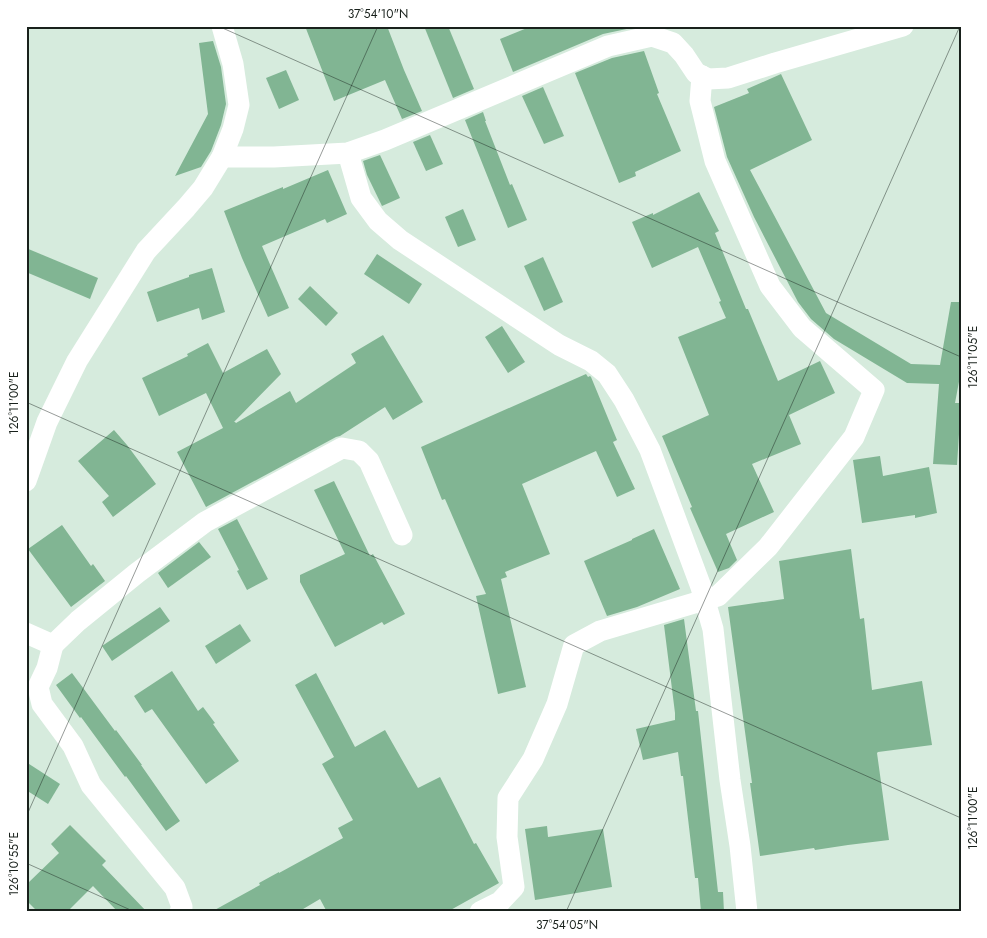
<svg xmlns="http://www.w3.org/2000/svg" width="987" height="938" font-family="Jost,sans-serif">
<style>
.building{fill:#81b593}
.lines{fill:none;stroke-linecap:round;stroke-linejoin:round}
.minor{stroke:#fff;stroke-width:21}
.ticks{fill:none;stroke:#19211c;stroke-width:1;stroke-opacity:0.45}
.neatline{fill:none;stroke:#19211c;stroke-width:2}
.ticks-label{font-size:12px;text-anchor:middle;fill:#19211c}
</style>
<rect width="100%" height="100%" fill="#d6ebdd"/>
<g class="building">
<polygon points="305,26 387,26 404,70 422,111 402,119 385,80 334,101"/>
<polygon points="424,26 448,26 474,89 453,98"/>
<polygon points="532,26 635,26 636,27 603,34 513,72 500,39"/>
<polygon points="213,41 221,67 226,104 221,125 211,151 201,167 175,176 208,114 199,43"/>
<polygon points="644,51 659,93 657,94 681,151 635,172 636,176 619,183 575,73 612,58"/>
<polygon points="286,70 299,100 279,109 266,78"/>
<polygon points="781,74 812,140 750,170 826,313 911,364 940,365 951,302 961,302 961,371 955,403 961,403 957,465 933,464 939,384 907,383 834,339 811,319 798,302 754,217 727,157 714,107 749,93 747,89"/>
<polygon points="543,87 564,136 544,144 522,96"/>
<polygon points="483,112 486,121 485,121 510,185 512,184 527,220 508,228 465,120"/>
<polygon points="430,135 443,164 426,171 413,142"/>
<polygon points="380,155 400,198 382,206 367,175 363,161"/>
<polygon points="328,170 347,214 327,223 325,219 262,246 289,308 268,317 242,258 224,211 283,187 283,189"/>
<polygon points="699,192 719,231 715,233 746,309 748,309 778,381 820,361 835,393 789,415 801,444 752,464 774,512 726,534 737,560 729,568 718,572 690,508 692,507 662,436 709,415 678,337 726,318 719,302 721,301 698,247 652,268 632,222 653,213 653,215"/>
<polygon points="463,209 476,240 458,247 445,217"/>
<polygon points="26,248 98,278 90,299 26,272"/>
<polygon points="377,254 422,284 409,304 364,274"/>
<polygon points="543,257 563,302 544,311 524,266"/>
<polygon points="212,268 225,312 202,320 199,308 157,322 147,292 189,277 189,275"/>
<polygon points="310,286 338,313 326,326 298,299"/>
<polygon points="502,326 525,362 508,373 485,337"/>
<polygon points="383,335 423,402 393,420 385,407 340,436 336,437 206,507 177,452 223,428 206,393 159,416 142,378 188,356 187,354 208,343 223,373 267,349 281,374 234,422 235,422 236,423 290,391 296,403 356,363 351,354"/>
<polygon points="586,374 588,377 590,376 591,377 617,440 613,442 635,489 617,497 596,451 522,484 550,554 505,572 507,577 501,579 526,687 498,694 476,596 486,594 445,499 442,500 421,447"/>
<polygon points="114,430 127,445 156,484 113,517 102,502 109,496 78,461"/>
<polygon points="880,456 883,476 929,467 937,513 915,518 915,515 862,523 853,460"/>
<polygon points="334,481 370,556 373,554 405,614 384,625 382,622 335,647 300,582 300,575 345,554 314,490"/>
<polygon points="237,519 268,579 247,590 237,571 239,570 218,529"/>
<polygon points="62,525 91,566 93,564 105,581 71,607 28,549"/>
<polygon points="654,529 680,589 637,607 607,616 584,561 632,540 632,539"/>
<polygon points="199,542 211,557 168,588 158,573"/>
<polygon points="851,549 860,619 864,618 872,690 922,681 932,745 878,752 877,753 889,840 848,845 815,850 814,848 760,856 750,783 752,783 728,607 784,599 779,561"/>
<polygon points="160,607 170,621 112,661 102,646"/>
<polygon points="684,619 696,711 698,711 718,892 723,892 724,912 701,912 698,878 695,878 683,776 681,776 678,752 643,760 636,729 675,720 675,713 664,625"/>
<polygon points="240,624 251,641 216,664 205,646"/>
<polygon points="172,671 198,711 203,707 215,723 213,724 239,761 206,784 152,709 145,713 134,696"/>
<polygon points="72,673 115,731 116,730 142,765 141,765 180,821 166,831 126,776 125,777 81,717 80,718 56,685"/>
<polygon points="316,673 355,747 385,730 418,788 440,777 474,844 476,843 499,883 447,912 327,912 320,899 298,912 211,912 260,885 259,883 279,872 279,873 343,838 338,828 353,820 322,764 334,757 295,685"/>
<polygon points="26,762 60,784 48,804 26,790"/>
<polygon points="70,825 106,861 102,865 147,912 118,912 93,886 67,912 38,912 26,900 26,885 59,853 51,844"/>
<polygon points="547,826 548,837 603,829 612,887 535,900 525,829"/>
</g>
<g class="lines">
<g class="minor">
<polyline points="348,153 361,198 378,221 400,240 559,345 591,361 607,374 624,400 650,450 701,587 713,629 730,780 740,846 747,912"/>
<polyline points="222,157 274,157 348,153 385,140 608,46 652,36 673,43 684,55 696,73 708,79 728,78 775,63 903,26"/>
<polyline points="26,481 47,422 77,361 146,251 186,208 203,188 222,157 233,129 239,105 233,64 222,26"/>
<polyline points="26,633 53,645 47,668 38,687 42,704 73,746 91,785 175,888 182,907 180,912"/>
<polyline points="53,645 78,621 137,573 205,522 342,448 359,451 369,461 402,535"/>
<polyline points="480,912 500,902 514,887 507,837 508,798 533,759 557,704 574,645 600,631 718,596 768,547 854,437 874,390 802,328 770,286 715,161 700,101 702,76"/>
</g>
</g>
<path class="ticks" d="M 218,26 L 961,357M 26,402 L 961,818M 26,817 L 378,26M 26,863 L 135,912M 566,912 L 960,26"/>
<rect width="987" height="938" fill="none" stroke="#ffffff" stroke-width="55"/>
<rect x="28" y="28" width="932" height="882" class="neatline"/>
<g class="ticks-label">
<text x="378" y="18">37°54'10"N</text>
<text transform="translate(973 357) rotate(-90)" y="4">126°11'05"E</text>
<text transform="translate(14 403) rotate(-90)" y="4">126°11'00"E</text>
<text transform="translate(973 818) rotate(-90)" y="4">126°11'00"E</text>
<text transform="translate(14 864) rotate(-90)" y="4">126°10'55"E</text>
<text x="567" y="929">37°54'05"N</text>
</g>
</svg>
